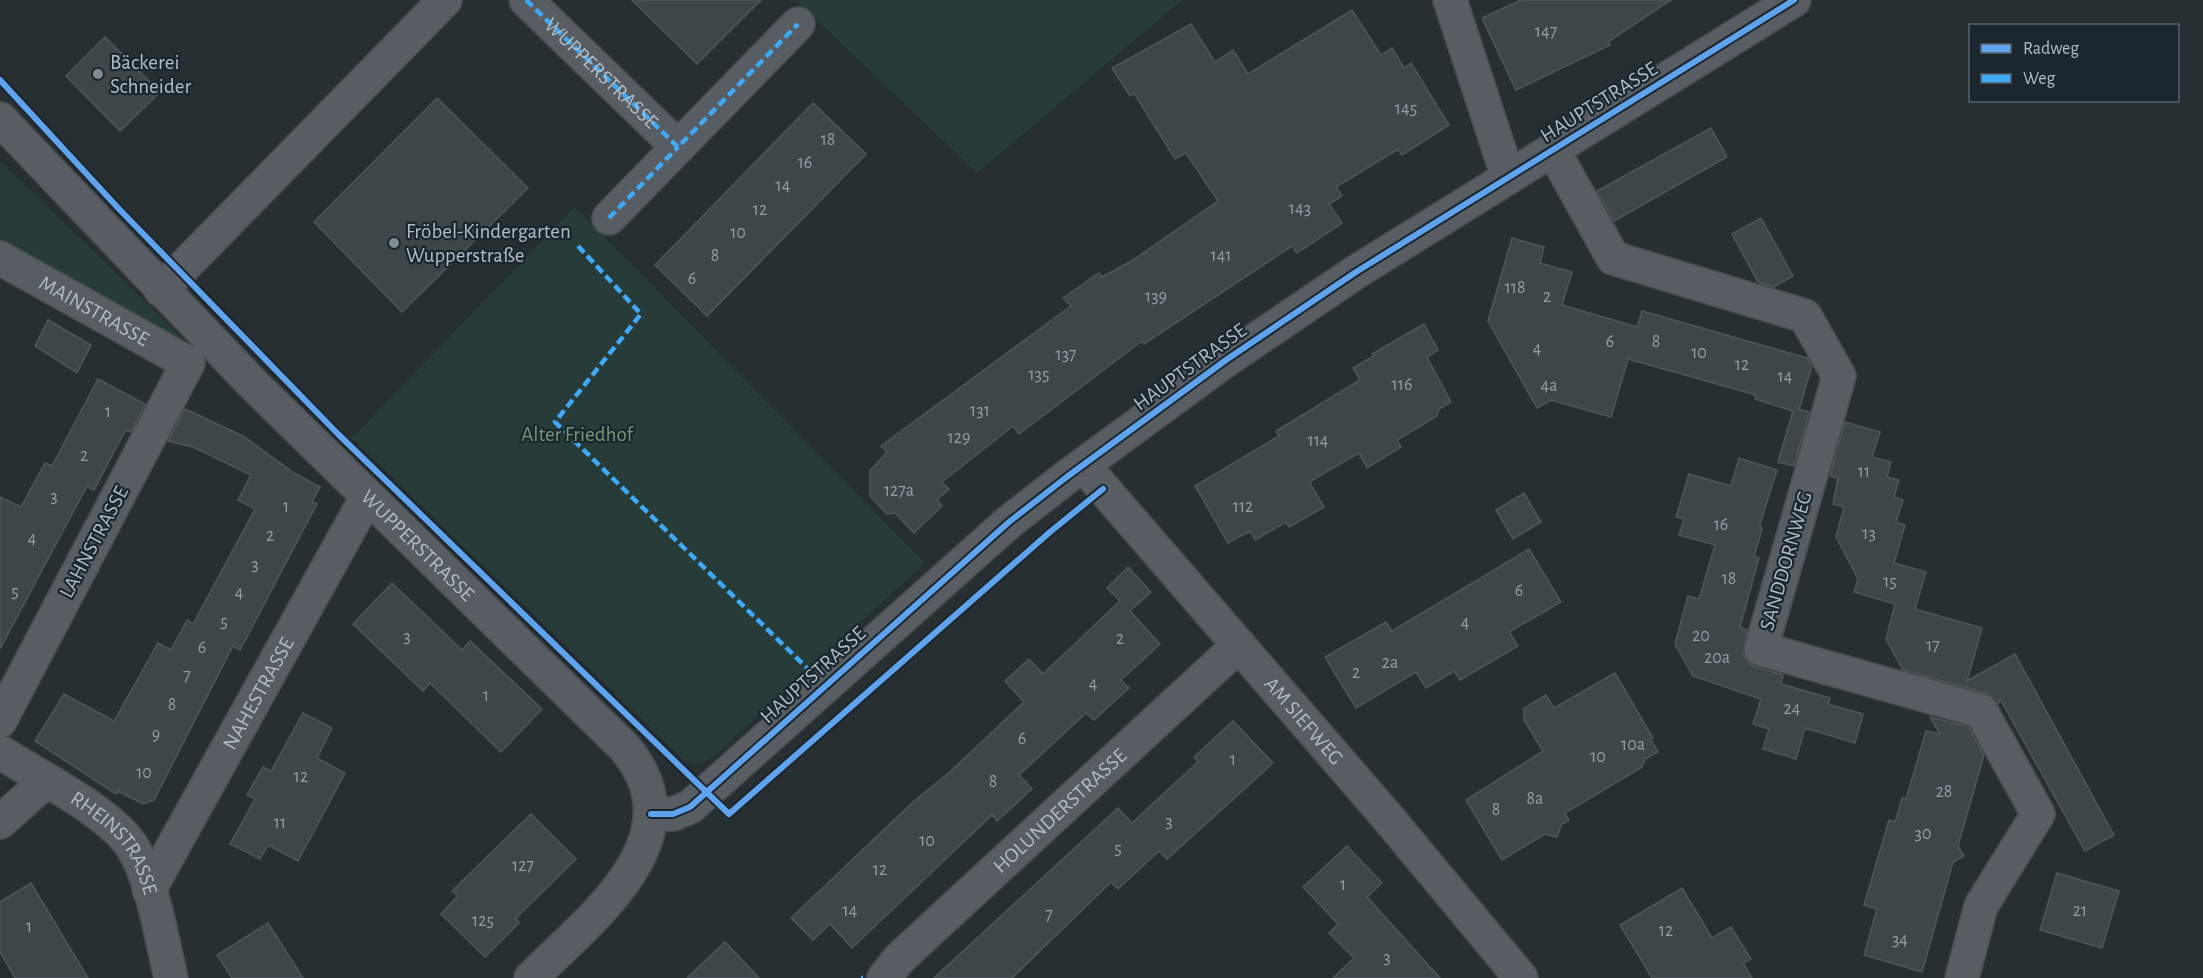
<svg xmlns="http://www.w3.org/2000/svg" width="2203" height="978" font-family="'Alegreya Sans',sans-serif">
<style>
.green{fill:#273c39}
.building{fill:#3f464a;stroke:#4f565b;stroke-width:1.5}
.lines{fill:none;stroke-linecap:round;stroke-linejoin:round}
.minor-casing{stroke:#454b4e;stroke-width:36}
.minor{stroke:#575d62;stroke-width:33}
.quiet{stroke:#3fa9f5;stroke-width:4.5;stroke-dasharray:9 4.5;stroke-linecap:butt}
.cycleway-casing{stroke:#1b262e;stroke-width:10}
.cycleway{stroke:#60a3ed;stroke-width:6}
.poi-dot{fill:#818b92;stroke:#1b262e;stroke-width:2}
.labels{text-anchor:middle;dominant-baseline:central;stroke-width:4.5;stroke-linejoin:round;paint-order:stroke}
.number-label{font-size:18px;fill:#949ea6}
.poi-label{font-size:21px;fill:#b1bcc5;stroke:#1b262e;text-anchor:start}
.street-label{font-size:21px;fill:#b1bcc5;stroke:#1b262e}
.park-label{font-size:21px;fill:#709a73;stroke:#1b262e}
</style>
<rect width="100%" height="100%" fill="#272f33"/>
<g class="green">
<polygon points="796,0 1182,0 977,173"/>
<polygon points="0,161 199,354 0,241"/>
<polygon points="575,207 925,563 713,757 701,764 684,760 352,438"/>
</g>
<g class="building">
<polygon points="632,0 761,0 697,64"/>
<polygon points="1521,0 1671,0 1608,42 1610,45 1516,90 1482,18"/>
<polygon points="1352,10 1381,55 1392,48 1404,68 1411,63 1449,125 1402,155 1398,149 1336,187 1342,196 1329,204 1342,223 1297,253 1292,246 1144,344 1142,341 1019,434 1013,426 942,482 949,489 937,500 942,506 914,533 895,513 887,514 870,496 870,471 887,452 881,446 1071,306 1063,298 1099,273 1102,277 1133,260 1218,201 1186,153 1175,159 1134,93 1130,96 1112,68 1191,24 1215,62 1233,50 1248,74"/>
<polygon points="105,37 160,92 120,131 66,76"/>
<polygon points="437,98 528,188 402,312 314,222"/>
<polygon points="813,103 866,154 707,316 655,265"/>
<polygon points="1711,128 1727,157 1614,221 1597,191"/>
<polygon points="1761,218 1793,276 1774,287 1758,282 1732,234"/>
<polygon points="1512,238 1544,247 1540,263 1572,272 1562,305 1637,327 1642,311 1807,358 1812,366 1799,409 1809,412 1794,466 1778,462 1793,411 1755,399 1756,395 1628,359 1611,417 1551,400 1537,408 1488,321"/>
<polygon points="48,320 91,345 77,373 35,346"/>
<polygon points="1424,324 1438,350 1427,357 1451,402 1439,409 1437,416 1397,440 1401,447 1367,468 1359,453 1309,482 1324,507 1289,527 1286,522 1255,540 1250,531 1228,543 1195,486 1279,436 1276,431 1360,380 1353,368 1374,356 1372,354"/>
<polygon points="98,379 145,404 131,432 125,431 94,490 87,486 0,649 0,497 21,507 45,463 52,466"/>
<polygon points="185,409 243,436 294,473 320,487 312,502 317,504 240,650 233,646 154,800 143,804 118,791 116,794 35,741 64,694 114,721 158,643 171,650 187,620 193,624 255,509 238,500 251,475 193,447 168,441"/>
<polygon points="1845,422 1880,432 1872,457 1891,462 1887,477 1899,480 1894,497 1903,500 1896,522 1905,525 1894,563 1926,572 1915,609 1982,628 1967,681 2015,654 2114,835 2085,851 2000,699 1998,704 1986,693 1903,670 1886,639 1895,604 1854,592 1858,579 1836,537 1844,507 1833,504 1838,478 1830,476"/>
<polygon points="1739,458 1777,470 1760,524 1762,529 1754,556 1759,558 1740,627 1747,630 1743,654 1747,662 1755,667 1783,675 1781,684 1830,698 1828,704 1863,714 1855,743 1805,728 1796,759 1763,749 1769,729 1753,724 1761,699 1693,676 1675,644 1688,596 1699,599 1715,545 1679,535 1684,519 1676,517 1689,474 1731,486"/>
<polygon points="1524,493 1541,522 1513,539 1496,510"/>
<polygon points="1529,549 1561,602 1509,632 1518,646 1460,680 1454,671 1426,688 1416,672 1356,708 1325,657 1386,622 1392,631"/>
<polygon points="1128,567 1151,592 1130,611 1160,644 1121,680 1129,688 1094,720 1086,713 1019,775 1032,789 997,821 992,815 852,948 830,924 813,940 791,918 913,802 951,771 1024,702 1005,681 1029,659 1043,674 1120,601 1107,588"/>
<polygon points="392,583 462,650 470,641 542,709 501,752 430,683 423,691 353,624"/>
<polygon points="1615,673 1653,738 1650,739 1658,752 1645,759 1642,767 1565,813 1569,820 1561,825 1557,837 1545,834 1502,860 1466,800 1543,751 1524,720 1524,708 1546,695 1554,708"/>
<polygon points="303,713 332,728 317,758 345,773 298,861 268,845 260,859 230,844 255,799 247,795 263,767 271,771"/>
<polygon points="1930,717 1968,727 1984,755 1958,846 1964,856 1953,862 1922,972 1864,955 1877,909 1864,905 1889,820 1895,822 1902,798 1906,799 1926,731 1940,734"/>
<polygon points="1233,721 1273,763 1167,859 1159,851 1118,889 1111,882 1012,978 934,978 1118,808 1132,823 1198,762 1194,757"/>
<polygon points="531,814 576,859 516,918 519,923 485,957 441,914 458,896 452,891"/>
<polygon points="1347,846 1382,883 1367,897 1440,978 1333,978 1354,958 1329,933 1338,924 1303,887"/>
<polygon points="2057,873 2119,891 2102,948 2040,930"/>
<polygon points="31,883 88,978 15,978 0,952 0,902"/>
<polygon points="1682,888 1712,938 1731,927 1751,959 1743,963 1752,978 1652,978 1620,925"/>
<polygon points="268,923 303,978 232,978 217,955"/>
<polygon points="725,942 759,978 687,978"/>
</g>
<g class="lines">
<g class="minor-casing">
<g id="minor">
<path id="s1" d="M 526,0 L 678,147 L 798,24"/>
<polyline points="1450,0 1508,177"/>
<path id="s2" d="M 0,119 L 252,383 L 624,747 C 701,837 591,918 531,978"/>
<polyline points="1553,150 1613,258 1805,316 1839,376 1761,649 1981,711 2038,814 1981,906 1962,978"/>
<polyline points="609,218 678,147"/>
<path id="s3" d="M 0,258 L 188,363 L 0,721"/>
<polyline points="161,290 445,0"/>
<path id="s4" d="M 1083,465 L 1389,819 L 1521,978"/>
<path id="s5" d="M 0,752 C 36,775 108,811 131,845 C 152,876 162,940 171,978"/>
<polyline points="651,814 673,814 690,807 1009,522 1068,476 1226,360 1356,272 1794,0"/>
<polyline points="0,822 46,781"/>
<path id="s6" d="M 149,890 L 367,497"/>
<path id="s7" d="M 884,978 L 899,959 L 1239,645"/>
</g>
</g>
<use href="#minor" class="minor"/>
<g class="quiet">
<polyline points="526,0 678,147 798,24"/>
<polyline points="609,218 678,147"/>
<polyline points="578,246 641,314 555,422 809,670"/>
<polyline points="861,978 863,978"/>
</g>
<g class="cycleway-casing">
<g id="cycleway">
<polyline points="0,80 119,209 338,434 729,814 1050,532 1103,489"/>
<polyline points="651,814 673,814 690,807 1009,522 1068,476 1226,360 1356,272 1794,0"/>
</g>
</g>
<use href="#cycleway" class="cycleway"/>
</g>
<g class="poi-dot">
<circle cx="98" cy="74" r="6"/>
<circle cx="394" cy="243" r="6"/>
</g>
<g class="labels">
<g class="number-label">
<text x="1546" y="32">147</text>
<text x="1406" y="109">145</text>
<text x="828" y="140">18</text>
<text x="805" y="163">16</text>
<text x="783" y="186">14</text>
<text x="1300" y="209">143</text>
<text x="760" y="210">12</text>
<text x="738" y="233">10</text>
<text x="715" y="256">8</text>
<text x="1221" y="256">141</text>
<text x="692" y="279">6</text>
<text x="1515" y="288">118</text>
<text x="1156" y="297">139</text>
<text x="1547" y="297">2</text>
<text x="1610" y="342">6</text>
<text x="1656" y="342">8</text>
<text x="1537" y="349">4</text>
<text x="1699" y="353">10</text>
<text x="1066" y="355">137</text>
<text x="1742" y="365">12</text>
<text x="1039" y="375">135</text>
<text x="1785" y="377">14</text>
<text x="1402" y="385">116</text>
<text x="1549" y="386">4a</text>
<text x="980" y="411">131</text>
<text x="108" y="412">1</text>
<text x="959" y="438">129</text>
<text x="1318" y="441">114</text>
<text x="84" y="456">2</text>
<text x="1864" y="472">11</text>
<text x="899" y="491">127a</text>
<text x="54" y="497">3</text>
<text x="286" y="507">1</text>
<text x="1243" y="507">112</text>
<text x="1721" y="525">16</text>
<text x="1869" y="534">13</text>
<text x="270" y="536">2</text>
<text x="32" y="539">4</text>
<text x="255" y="565">3</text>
<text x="1729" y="579">18</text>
<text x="1890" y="582">15</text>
<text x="1519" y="591">6</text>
<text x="15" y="592">5</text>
<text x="239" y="593">4</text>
<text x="224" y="622">5</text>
<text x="1465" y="623">4</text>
<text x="1701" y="636">20</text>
<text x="407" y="637">3</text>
<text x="1120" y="639">2</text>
<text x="1933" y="646">17</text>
<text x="202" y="648">6</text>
<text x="1717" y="658">20a</text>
<text x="1390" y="663">2a</text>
<text x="1356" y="673">2</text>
<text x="187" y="676">7</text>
<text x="1093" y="684">4</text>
<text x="486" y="696">1</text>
<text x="172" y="705">8</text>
<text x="1792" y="709">24</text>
<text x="156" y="735">9</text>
<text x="1022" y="739">6</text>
<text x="1633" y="745">10a</text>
<text x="1598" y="757">10</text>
<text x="1233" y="760">1</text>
<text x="144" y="773">10</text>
<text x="301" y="777">12</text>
<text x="993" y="782">8</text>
<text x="1944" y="792">28</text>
<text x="1535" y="799">8a</text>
<text x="1496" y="810">8</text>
<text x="1169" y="822">3</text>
<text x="280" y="823">11</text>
<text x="1923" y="834">30</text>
<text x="927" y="841">10</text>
<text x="1118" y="849">5</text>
<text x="523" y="866">127</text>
<text x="880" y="870">12</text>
<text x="1343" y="885">1</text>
<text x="850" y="911">14</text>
<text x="2080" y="911">21</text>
<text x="1049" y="915">7</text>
<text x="483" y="921">125</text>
<text x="29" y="927">1</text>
<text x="1666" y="931">12</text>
<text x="1900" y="940">34</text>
<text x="1387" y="958">3</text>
</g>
<g class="poi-label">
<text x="110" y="62">Bäckerei<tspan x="110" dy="24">Schneider</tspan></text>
<text x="406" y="231">Fröbel-Kindergarten<tspan x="406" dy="24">Wupperstraße</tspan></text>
</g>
<g class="street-label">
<text stroke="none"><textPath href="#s1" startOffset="105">WUPPERSTRASSE</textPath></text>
<text transform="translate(1599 102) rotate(-32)">HAUPTSTRASSE</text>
<text stroke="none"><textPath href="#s3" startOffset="108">MAINSTRASSE</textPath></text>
<text transform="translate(1190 367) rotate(-36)">HAUPTSTRASSE</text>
<text transform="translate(94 542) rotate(-62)">LAHNSTRASSE</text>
<text stroke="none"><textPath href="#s2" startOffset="597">WUPPERSTRASSE</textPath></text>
<text transform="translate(1786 561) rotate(-74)">SANDDORNWEG</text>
<text transform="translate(813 675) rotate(-42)">HAUPTSTRASSE</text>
<text stroke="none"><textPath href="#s6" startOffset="225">NAHESTRASSE</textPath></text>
<text stroke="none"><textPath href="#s4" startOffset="338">AM SIEFWEG</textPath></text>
<text stroke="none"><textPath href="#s7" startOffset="243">HOLUNDERSTRASSE</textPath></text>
<text stroke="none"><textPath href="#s5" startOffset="150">RHEINSTRASSE</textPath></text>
</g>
<g class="park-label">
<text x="577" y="434">Alter Friedhof</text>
</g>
</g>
<rect x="1969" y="24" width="210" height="78" fill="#1b262e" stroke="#57626a" stroke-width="1.5"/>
<rect x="1981" y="44" width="30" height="9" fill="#60a3ed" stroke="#57626a" stroke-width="1.5"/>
<text x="2023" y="54" font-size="18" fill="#b1bcc5">Radweg</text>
<rect x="1981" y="74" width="30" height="9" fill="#3fa9f5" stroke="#57626a" stroke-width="1.5"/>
<text x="2023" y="84" font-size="18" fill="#b1bcc5">Weg</text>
</svg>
